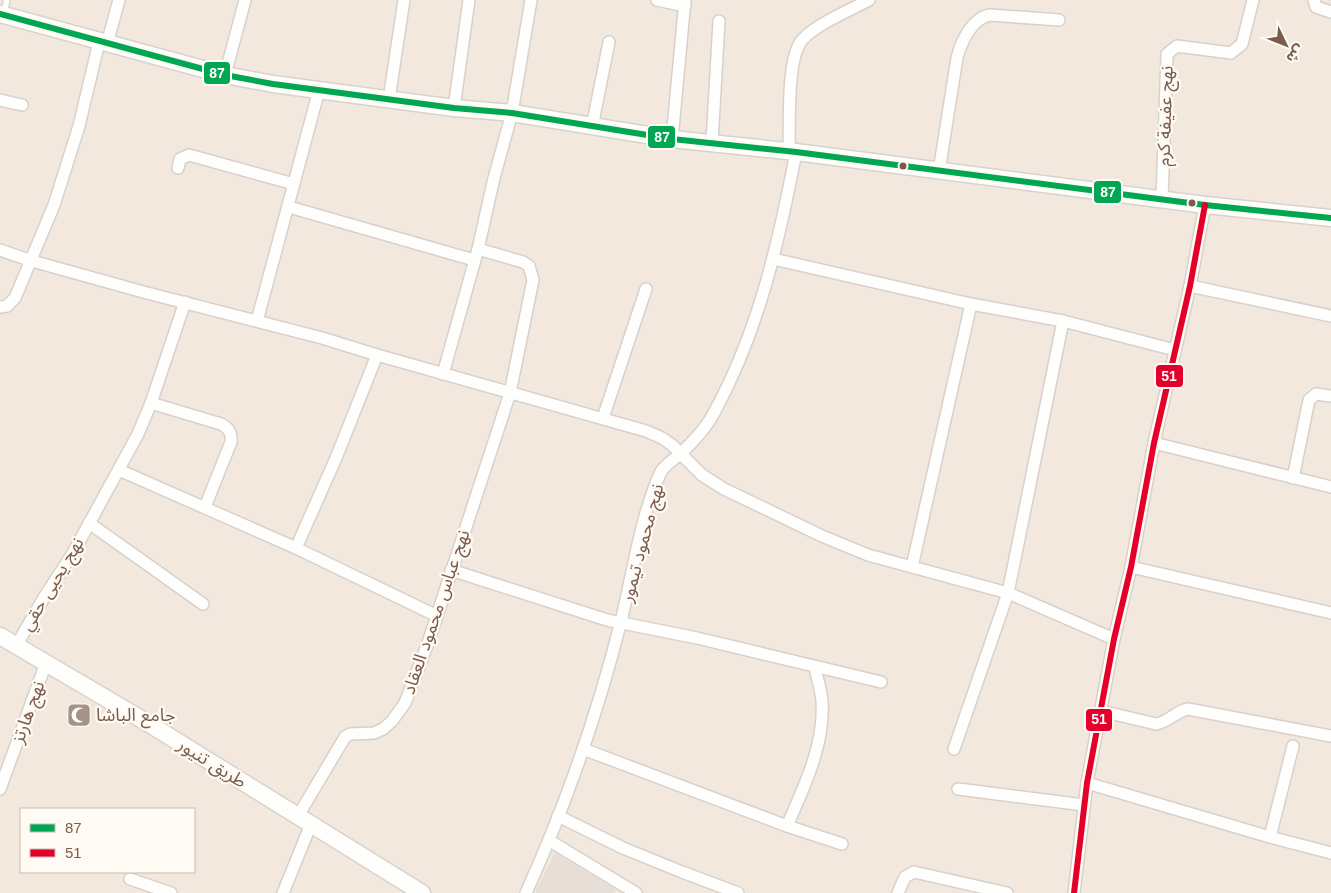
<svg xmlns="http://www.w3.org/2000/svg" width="1331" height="893" font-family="Arial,'Noto Sans Arabic',sans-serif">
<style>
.residential{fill:#f2e8de;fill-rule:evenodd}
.building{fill:#e6ded7}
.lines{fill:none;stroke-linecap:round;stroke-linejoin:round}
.service-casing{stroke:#d7d1cb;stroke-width:8}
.minor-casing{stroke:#d7d1cb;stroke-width:14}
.secondary-casing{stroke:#d9d2cb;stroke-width:19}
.service{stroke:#fefefd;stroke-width:5.5}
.minor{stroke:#fefefd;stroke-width:11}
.secondary{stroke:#fefefd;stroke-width:16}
.bus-1-casing{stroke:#fffaf3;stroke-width:10}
.bus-2-casing{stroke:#fffaf3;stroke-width:10}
.bus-1{stroke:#00a651;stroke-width:6}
.bus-2{stroke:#e4002b;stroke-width:6}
.bus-dot{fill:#7a5c4d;stroke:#fffaf3;stroke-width:2}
.labels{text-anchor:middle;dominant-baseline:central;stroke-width:4.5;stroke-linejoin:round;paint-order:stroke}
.street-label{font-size:18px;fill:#7a5c4d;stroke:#fffaf3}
.poi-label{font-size:18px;fill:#7a5c4d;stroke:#fffaf3;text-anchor:start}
.line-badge{stroke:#fffaf3;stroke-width:2}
.badge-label{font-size:14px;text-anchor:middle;font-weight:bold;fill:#fff}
</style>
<rect width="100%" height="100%" fill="#f9f5f0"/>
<path class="residential" d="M 0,0 L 1331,0 L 1331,893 L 0,893 ZM 21,809 L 194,809 L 194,872 L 21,872 Z"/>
<polygon class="building" points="555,853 615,889 614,893 535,893"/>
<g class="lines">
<g class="service-casing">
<polyline id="service" points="4,12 7,0"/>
</g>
<g class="minor-casing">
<g id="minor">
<polyline points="657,0 685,6"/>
<polyline points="1314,0 1316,7 1331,12"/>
<polyline points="107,44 119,0"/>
<polyline points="225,75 245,0"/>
<polyline points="389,99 404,0"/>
<polyline points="0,100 22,105"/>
<polyline points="454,108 469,0"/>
<polyline points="592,127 609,42"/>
<polyline points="672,139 685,0"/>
<polyline points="712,142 719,21"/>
<path d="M 789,151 C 790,126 786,56 803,39 C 817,24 850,10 869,0"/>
<polyline points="178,168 180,159 189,155 294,184"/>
<path d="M 939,171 L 957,58 C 961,42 972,18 990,15 L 1059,20"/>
<polyline points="1162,199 1167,54 1177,46 1231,53 1242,44 1253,0"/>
<polyline points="289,207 474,260"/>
<polyline points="0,250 32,261 147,293 322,338 377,355 646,431 662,438 672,445 702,475 724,489 822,536 868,555 1008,593 1114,639"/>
<polyline points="773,259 971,304 1063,321 1175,350"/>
<polyline points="1190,286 1331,316"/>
<polyline points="0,307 7,306 15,298 54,205 79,126 99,42"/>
<polyline points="257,321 319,90"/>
<polyline points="443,374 478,249 494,178 512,113 531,0"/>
<path d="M 151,403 L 221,424 C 229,428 232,433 231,442 L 205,507"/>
<polyline points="603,418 646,289"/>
<polyline points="1154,443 1331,487"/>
<polyline points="119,470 296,548 437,616"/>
<polyline points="1293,478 1309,400 1316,394 1331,396"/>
<polyline points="89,523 203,604"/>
<polyline points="296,548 336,458 377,355"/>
<polyline points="912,567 971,304"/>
<polyline points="1131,567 1331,613"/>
<polyline points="451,570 607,620 697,638 881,682"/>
<polyline points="16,646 45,596 73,553 138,434 151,403 185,302"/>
<path d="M 1101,711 L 1156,724 C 1169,722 1176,711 1188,709 L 1331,736"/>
<polyline points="583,749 787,826 842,844"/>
<polyline points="954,749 1008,593 1063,321"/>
<polyline points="1087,783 1270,837 1331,853"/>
<polyline points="0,789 46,663"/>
<polyline points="958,789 1084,805"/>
<polyline points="298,816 345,737 350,734 374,733 383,729 392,721 405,703 428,643 510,393 533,280 529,266 523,262 478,249"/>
<polyline points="558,816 623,848 682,872 738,893"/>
<path d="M 787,826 C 804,787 825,744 822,701 C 821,690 817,678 815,667"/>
<polyline points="1270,837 1293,746"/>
<polyline points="550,841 636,893"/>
<polyline points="130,879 171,893"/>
<polyline points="283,893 311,824"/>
<path d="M 526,893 C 565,807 598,712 621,621 C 631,581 637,539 650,500 C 653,491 657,479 662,470 C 667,464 674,459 680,454 C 693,442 707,427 715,411 C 759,330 779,241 796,152"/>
<polyline points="898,893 905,877 914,872 1007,893"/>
<polyline points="1074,893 1087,783 1114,639 1131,567 1154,443 1190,286 1205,205"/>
</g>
</g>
<g class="secondary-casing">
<g id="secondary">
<polyline points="0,14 225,75 273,84 454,108 512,113 672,139 796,152 1205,205 1331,218"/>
<polyline points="0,636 146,722 422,893"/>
</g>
</g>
<use href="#service" class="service"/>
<use href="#minor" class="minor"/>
<use href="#secondary" class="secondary"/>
<g class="bus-1-casing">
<polyline id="bus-1" points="0,14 225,75 273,84 454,108 512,113 672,139 796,152 1205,205 1331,218"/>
</g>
<g class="bus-2-casing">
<polyline id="bus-2" points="1074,893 1087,783 1114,639 1131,567 1154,443 1190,286 1205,205"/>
</g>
<use href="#bus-1" class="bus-1"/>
<use href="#bus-2" class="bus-2"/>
</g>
<defs>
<g id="mosque-square" transform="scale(1.25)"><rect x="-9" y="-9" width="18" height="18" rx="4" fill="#a69286" stroke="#fffaf3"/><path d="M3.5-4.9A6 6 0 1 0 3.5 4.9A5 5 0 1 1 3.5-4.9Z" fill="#fff"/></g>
</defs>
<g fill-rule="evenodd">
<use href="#mosque-square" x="79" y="715"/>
</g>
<g class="bus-dot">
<circle cx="903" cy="166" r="4.5"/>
<circle cx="1192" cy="203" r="4.5"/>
</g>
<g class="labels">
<g class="street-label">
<text transform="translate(1165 116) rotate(-88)">نهج عفيفة كرم</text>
<text transform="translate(642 543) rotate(-75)">نهج محمود تيمور</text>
<text transform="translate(52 584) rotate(-59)">نهج يحيى حقي</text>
<text transform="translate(436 612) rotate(-71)">نهج عباس محمود العقاد</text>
<text transform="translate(28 712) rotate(-70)">نهج هارتز</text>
<text transform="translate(212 763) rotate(32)">طريق تنيور</text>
</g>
<g class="poi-label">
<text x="96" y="715">جامع الباشا</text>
</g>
</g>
<g class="line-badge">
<rect x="203" y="61" width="28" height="24" rx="5" fill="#00a651"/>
<rect x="647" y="125" width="29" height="24" rx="5" fill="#00a651"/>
<rect x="1093" y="180" width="29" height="24" rx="5" fill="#00a651"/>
<rect x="1155" y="364" width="29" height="24" rx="5" fill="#e4002b"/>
<rect x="1085" y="708" width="28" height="24" rx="5" fill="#e4002b"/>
</g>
<g class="badge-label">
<text x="217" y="78">87</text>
<text x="662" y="142">87</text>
<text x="1108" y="197">87</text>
<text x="1169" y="381">51</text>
<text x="1099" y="724">51</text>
</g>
<rect x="20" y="808" width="175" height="65" fill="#fffaf3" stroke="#cabbb1"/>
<rect x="30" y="824" width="25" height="8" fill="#00a651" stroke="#cabbb1"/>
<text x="65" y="833" font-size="15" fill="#7a5c4d">87</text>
<rect x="30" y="849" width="25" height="8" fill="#e4002b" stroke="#cabbb1"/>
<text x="65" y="858" font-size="15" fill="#7a5c4d">51</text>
<g transform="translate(1286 45) rotate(133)" stroke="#fffaf3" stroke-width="4" paint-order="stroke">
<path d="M0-4L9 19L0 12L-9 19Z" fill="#7a5c4d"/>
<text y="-8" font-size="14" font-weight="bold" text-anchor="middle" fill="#7a5c4d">ش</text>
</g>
</svg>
